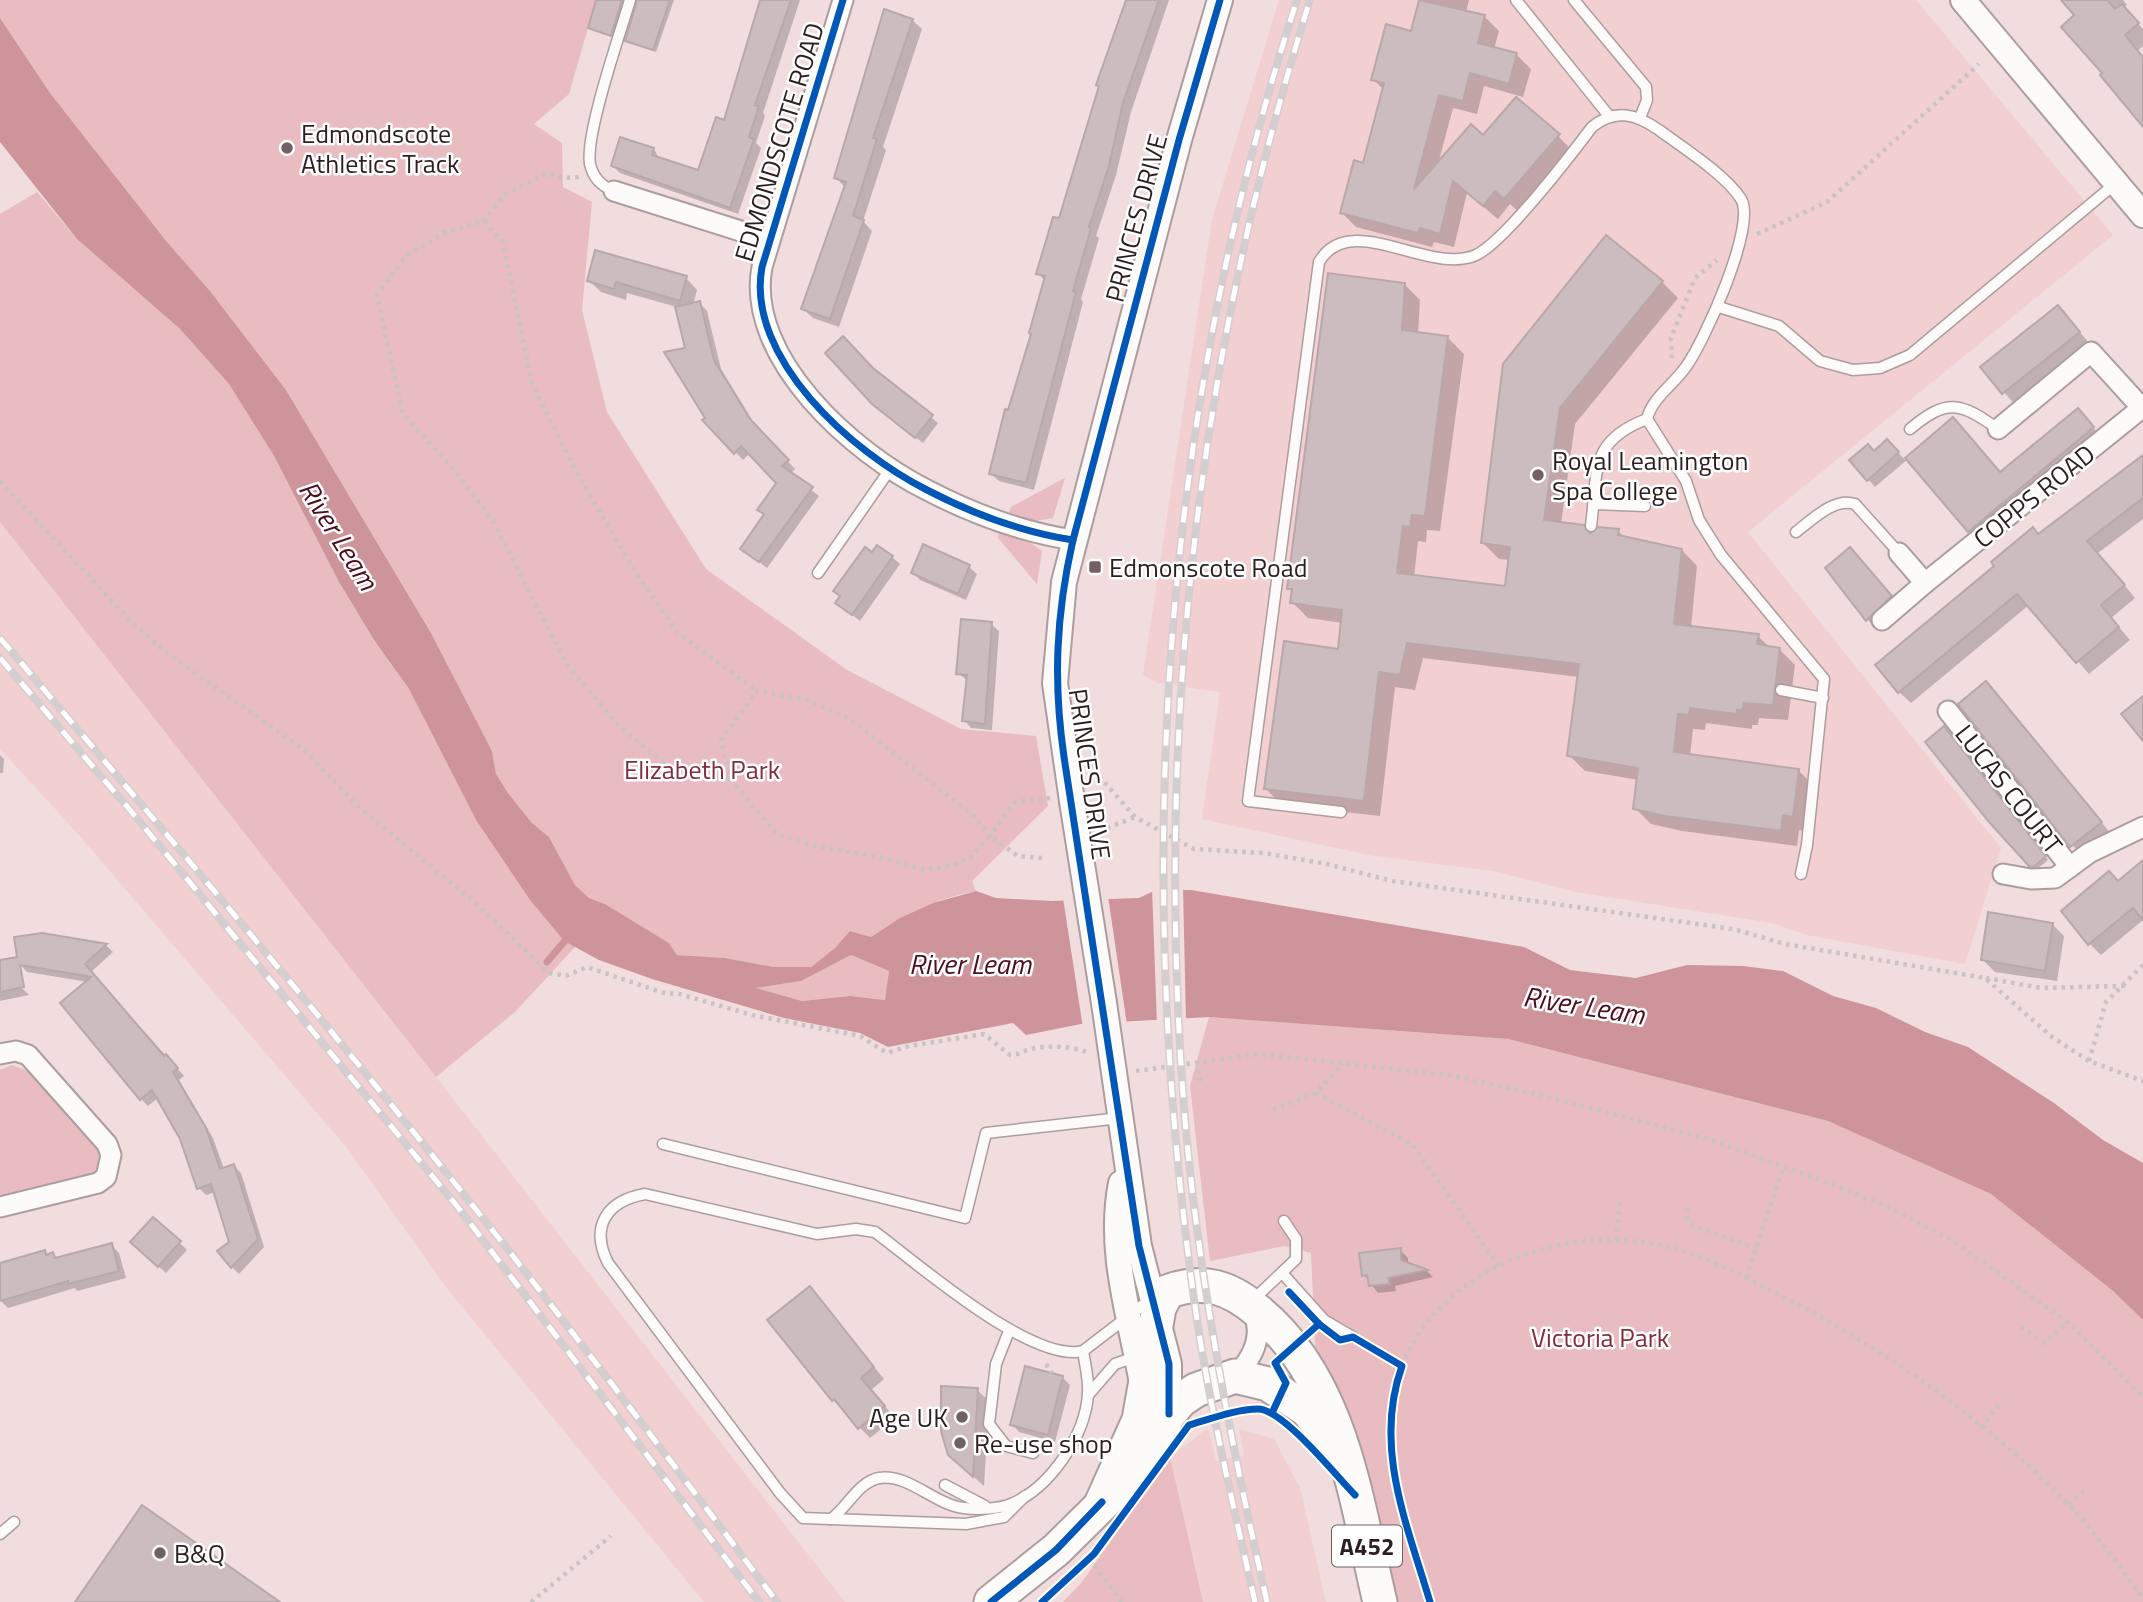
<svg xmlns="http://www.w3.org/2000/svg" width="2143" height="1602" font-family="'Titillium Web',sans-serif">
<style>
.built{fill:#f2cfd1}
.green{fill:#e8bcc0}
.water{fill:#cd959b;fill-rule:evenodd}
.pier{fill:#f1dcde}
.shadow{fill:#0003}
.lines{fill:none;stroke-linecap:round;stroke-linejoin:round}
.stream{stroke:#cd959b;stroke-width:7}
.building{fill:#ccbcbe;stroke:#b8a8a9;stroke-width:2}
.service-casing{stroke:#ac9d9e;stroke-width:13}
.minor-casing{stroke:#ac9d9e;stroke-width:23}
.tertiary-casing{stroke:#ac9d9e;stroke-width:28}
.trunk-casing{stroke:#ac9d9e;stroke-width:37}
.path{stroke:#cac3c3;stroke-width:4.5;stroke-dasharray:3.5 5;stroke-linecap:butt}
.service{stroke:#fdfafa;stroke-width:10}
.minor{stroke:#fdfafa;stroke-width:19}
.tertiary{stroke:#fdfafa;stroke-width:24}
.trunk{stroke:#fdfafa;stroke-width:33}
.rail-casing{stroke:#d5cecf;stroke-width:8}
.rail{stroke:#fff;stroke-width:5;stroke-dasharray:16;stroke-linecap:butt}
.tertiary-bridge-casing{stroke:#ac9d9e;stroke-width:28;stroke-linecap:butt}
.tertiary-bridge{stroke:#fdfafa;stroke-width:24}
.cycleway-casing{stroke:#fff;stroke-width:11}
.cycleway{stroke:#0057b8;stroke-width:7}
.poi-dot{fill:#726163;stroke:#fff;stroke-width:2.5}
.labels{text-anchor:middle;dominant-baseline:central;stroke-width:5;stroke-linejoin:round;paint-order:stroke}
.shield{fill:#fff;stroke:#6c6264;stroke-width:2}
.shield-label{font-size:24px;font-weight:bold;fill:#2d1f21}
.poi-label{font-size:26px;fill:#2d1f21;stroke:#fff;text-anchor:start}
.street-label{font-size:26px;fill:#2d1f21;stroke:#fff}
.park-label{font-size:26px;fill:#832c3c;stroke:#fff}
.water-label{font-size:28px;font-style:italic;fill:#4e0c1c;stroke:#fff}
</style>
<rect width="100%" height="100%" fill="#f1dcde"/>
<g class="built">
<polygon points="1279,0 1916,0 2113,235 1748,532 2001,848 1965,964 1807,935 1772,923 1576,892 1493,871 1369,855 1202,819 1220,692 1158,683 1143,675 1212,220"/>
<polygon points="0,522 436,1077 845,1602 704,1602 445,1286 347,1148 80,836 0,749"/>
<polygon points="1208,1428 1216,1461 1244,1455 1239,1429 1274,1439 1300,1488 1326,1602 1203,1602 1170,1457"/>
</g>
<g class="green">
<path d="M 0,0 L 596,0 L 569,94 L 534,124 L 562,143 L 563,187 L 592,202 L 582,310 L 607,412 L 706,569 L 847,670 L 961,729 L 1036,736 L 1048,806 L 972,881 L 976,891 C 937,898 904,915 871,937 L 850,931 L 835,948 L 811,967 L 774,967 L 725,958 L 677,955 L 669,943 L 605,904 L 589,898 L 575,885 L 549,837 L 531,822 L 508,793 L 496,774 L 492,751 L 431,633 L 286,390 L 210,291 L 167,242 L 50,93 L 0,18 Z"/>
<polygon points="37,192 77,239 180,329 229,384 274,456 339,582 374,640 409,689 476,820 530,900 564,941 576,946 515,1012 436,1077 0,522 0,214"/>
<polygon points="1065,478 1053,518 1036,521 1009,513 1011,507"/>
<polygon points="999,533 1031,543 1042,551 1037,584 998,538"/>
<polygon points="851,955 889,971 886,1000 850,996 802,1001 754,988 801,981"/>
<polygon points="1209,1017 1508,1039 1828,1121 1991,1194 2113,1291 2143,1320 2143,1602 1394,1602 1316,1361 1311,1253 1284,1246 1210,1261 1190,1086"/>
<polygon points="12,1065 31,1072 98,1146 99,1162 96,1173 0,1201 0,1070"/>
<polygon points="1170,1457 1203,1602 1063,1602 1082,1582"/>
</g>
<path class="water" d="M 0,18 L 50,93 L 167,242 L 210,291 L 286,390 L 431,633 L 492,751 L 496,774 L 508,793 L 531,822 L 549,837 L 575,885 L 589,898 L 605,904 L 669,943 L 677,955 L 725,958 L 774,967 L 811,967 L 835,948 L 850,931 L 871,937 L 900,918 L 933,903 L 976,891 L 996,898 L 1052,901 L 1139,898 L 1156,890 L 1191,890 L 1524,947 L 1570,970 L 1636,978 L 1687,965 L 1743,966 L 1783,971 L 1833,996 L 1876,1008 L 1925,1032 L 1968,1047 L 2054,1103 L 2103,1140 L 2143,1163 L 2143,1320 L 2113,1291 L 1991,1194 L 1828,1121 L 1508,1039 L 1209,1017 L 1081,1024 L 1026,1035 L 1013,1023 L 888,1047 L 860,1033 L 784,1018 L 652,979 L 599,960 L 564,941 L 530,900 L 476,820 L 409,689 L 374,640 L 339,582 L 274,456 L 229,384 L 180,329 L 77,239 L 0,142 ZM 851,955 L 889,971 L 885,1000 L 850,996 L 802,1001 L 756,988 L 801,981 Z"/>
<g class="pier">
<polygon points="1183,887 1186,1022 1157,1024 1152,888"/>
<polygon points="1108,896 1127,1025 1083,1028 1063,898"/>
</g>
<g class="shadow">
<polygon points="598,0 627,0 614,38 590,27"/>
<polygon points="638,0 674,0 656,52 627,40"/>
<polygon points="763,0 800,0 763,113 765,116 756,143 761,148 738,214 620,173 613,166 654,149 660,160 700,172 725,122"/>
<polygon points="1127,0 1169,0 1131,112 1116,175 1096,236 1099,238 1081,299 1083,302 1034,490 999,481 990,473 1033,335 1045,281 1038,273 1060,220 1100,87 1098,85"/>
<polygon points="1421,0 1469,0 1466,12 1484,16 1499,31 1494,49 1517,55 1531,69 1523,97 1484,86 1477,114 1453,108 1438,164 1483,138 1558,136 1572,150 1519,212 1510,204 1498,219 1467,193 1454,247 1434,242 1432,247 1356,227 1342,213 1364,165 1384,90 1373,79 1412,33"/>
<polygon points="2063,0 2123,0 2127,5 2124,7 2143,29 2143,46 2138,50 2143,56 2143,123 2063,27 2077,15"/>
<polygon points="912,20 922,29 883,147 886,150 863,221 872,231 839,327 813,318 803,309 845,187 836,178"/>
<polygon points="686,278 697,290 693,305 699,303 707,311 721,369 757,428 795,469 790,474 819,496 767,568 743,549 766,515 778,482 750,453 743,460 705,420 708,418 677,307 627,293 626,300 601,292 589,281"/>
<polygon points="1662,282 1678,298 1575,424 1561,524 1591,535 1618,531 1626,539 1682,550 1697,566 1691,628 1758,636 1770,648 1779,649 1795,665 1788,720 1759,718 1758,725 1752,725 1752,729 1706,723 1705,730 1693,729 1690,756 1798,770 1814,786 1809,832 1799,830 1797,846 1682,831 1651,824 1635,808 1639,780 1585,771 1569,755 1579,677 1423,658 1415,690 1395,687 1380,816 1282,805 1266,789 1340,651 1343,623 1308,618 1292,602 1293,592 1289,588 1404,284 1420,300 1418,334 1448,338 1464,354 1440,531 1427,530 1426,542 1418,541 1414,577 1507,588 1510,560 1499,559 1483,543 1505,365"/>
<polygon points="2058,307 2090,344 2015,405 1983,367"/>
<polygon points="869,366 938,423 923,443 881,410"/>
<polygon points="2078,410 2103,439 1979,541 1908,459 1875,487 1868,479 1874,453 1895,449 1905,460 1953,419 2001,474"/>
<polygon points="2143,457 2143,519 2098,553 2135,598 2111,618 2130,640 2089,674 2029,605 1911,703 1899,692 2039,536"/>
<polygon points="924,547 969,567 977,574 966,600 920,580 913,572"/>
<polygon points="873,555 892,557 900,564 860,621 837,603"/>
<polygon points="1857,557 1898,604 1874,627 1839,586"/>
<polygon points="991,624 999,631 992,730 971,728 964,720 968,681 958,673"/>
<polygon points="1997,695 2112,835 2083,858 1960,704"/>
<polygon points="1948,732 2048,860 2037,869 2030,865"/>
<polygon points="0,755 4,759 3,773 0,773"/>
<polygon points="2143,863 2143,920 2101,955 2090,944 2119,883"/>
<polygon points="2052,924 2064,936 2057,981 1995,972 1983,960"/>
<polygon points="42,934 106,945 113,952 91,972 184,1076 179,1080 213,1138 224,1169 234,1166 241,1173 264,1247 239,1274 232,1267 231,1243 215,1192 206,1195 199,1188 182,1138 158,1098 148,1106 141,1099 88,982 27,972 20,964"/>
<polygon points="0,966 29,995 0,1001"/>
<polygon points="179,1242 187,1250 166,1273 140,1250"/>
<polygon points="111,1245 119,1253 126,1278 77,1291 75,1288 8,1308 0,1300 0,1265 44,1252 57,1259"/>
<polygon points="1400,1250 1408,1258 1408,1264 1427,1271 1433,1277 1395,1286 1396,1291 1378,1293 1364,1275"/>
<polygon points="810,1288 884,1379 871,1390 895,1418 870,1438 833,1400"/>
<polygon points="1062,1377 1070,1385 1055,1442 1019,1432 1012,1424"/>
<polygon points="977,1390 989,1401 984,1486 949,1455"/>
</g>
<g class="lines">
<polyline class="stream" points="547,962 569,936"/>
</g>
<g class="building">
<polygon points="596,0 622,0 611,36 588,28"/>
<polygon points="637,0 670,0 653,50 625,41"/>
<polygon points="760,0 791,0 755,105 759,106 749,137 754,139 730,208 611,166 620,137 654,148 652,155 698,170 716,117 724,120"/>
<polygon points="1126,0 1159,0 1123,103 1109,166 1089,227 1091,228 1073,291 1076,292 1026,483 989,474 1005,409 1008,410 1031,334 1029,333 1045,276 1036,274 1053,217 1059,218 1099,86 1096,85"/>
<polygon points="1419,0 1485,15 1478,43 1517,53 1509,84 1470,73 1463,101 1439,95 1414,189 1471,124 1483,135 1516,97 1560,134 1504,199 1495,191 1483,206 1453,181 1440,234 1420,228 1418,233 1340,213 1354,160 1363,163 1384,83 1371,80 1386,24 1411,31"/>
<polygon points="2061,0 2107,0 2115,9 2122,4 2139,23 2125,35 2143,57 2143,127 2100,75 2102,73 2061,27 2074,15"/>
<polygon points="884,9 913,19 873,138 877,139 853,216 864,220 830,319 801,309 846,182 834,178"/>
<polygon points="1606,235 1663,281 1560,408 1544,520 1584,525 1590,533 1598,527 1619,529 1618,535 1682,549 1674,624 1759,634 1757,644 1780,648 1773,705 1744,703 1742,710 1737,710 1737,714 1690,708 1689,715 1678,714 1674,752 1799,769 1793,817 1783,815 1781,831 1665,816 1633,809 1638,768 1567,756 1579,664 1407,643 1400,675 1379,672 1364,801 1264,789 1284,641 1338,649 1342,610 1290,603 1292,589 1287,589 1328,273 1405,283 1402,330 1448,336 1425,516 1412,515 1410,527 1403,526 1397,573 1505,586 1510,547 1481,543 1503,364"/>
<polygon points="595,250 687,276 680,301 616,282 614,289 587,281"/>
<polygon points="700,301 714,360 750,419 789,460 782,466 813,487 759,562 740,549 764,514 757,510 776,483 741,446 734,454 702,420 705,418 664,352 685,348 675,307"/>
<polygon points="2058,305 2080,332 2002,394 1980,367"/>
<polygon points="843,336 873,368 933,415 915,438 872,404 825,353"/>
<polygon points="2078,408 2094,427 1968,532 1905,458 1953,417 2000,472"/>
<polygon points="1887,439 1899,452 1867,481 1849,460 1868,444 1874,451"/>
<polygon points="2143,455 2143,498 2087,541 2125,585 2101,605 2119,627 2076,663 2017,594 1898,693 1875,665 1994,566 1991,562 2033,527 2038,534"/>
<polygon points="923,544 970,565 958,594 911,573"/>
<polygon points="877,545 893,556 852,615 835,603 840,596 833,591 865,547 872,552"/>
<polygon points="1850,547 1892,596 1866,621 1825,568"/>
<polygon points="961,619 992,622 985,724 962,721 967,675 956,674"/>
<polygon points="1986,681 2102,822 2070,847 1958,704"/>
<polygon points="2143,696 2143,741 2121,714"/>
<polygon points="1944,726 2046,856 2034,867 2029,866 1989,822 1925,742"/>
<polygon points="2143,860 2143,920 2133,908 2088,945 2061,911 2109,871 2118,881"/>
<polygon points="1988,912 2053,923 2045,971 1981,960"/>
<polygon points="42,933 107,944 85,964 164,1056 166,1054 178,1068 173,1072 206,1128 220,1169 234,1164 258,1239 231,1268 217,1251 229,1242 211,1184 197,1189 180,1139 152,1090 140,1100 60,1003 91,977 20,965 24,987 0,992 0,960 17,957 14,937"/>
<polygon points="153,1217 181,1241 158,1267 130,1242"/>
<polygon points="112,1243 119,1271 68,1284 68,1281 0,1301 0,1263 45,1250 46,1255 53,1252 55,1258"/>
<polygon points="1401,1248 1401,1260 1428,1270 1388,1278 1390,1284 1369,1286 1367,1275 1362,1276 1359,1253"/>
<polygon points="810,1286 874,1367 861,1378 885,1406 858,1429 834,1399 832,1401 767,1320"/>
<polygon points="1025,1366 1063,1376 1048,1435 1010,1425"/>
<polygon points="941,1386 978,1388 973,1477 948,1455 941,1431"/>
<polygon points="142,1505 280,1602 75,1602"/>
</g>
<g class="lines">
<g class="service-casing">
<g id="service">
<polyline points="1516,0 1609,116"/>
<polyline points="1574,0 1646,87 1647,100 1640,118"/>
<path d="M 614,191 C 601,186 593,178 590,164 C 585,134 620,34 630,0"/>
<polyline points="1719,307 1779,326 1820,361 1853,370 1880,368 1910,355 2116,183"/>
<path d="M 1910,429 C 1947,398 1960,402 1998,429"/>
<polyline points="1594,504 1645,506"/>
<path d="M 1591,526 C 1598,473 1588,441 1647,419"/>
<path d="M 1796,532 C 1812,520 1834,497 1855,504 L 1899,553"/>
<polyline points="818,573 891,468"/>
<polyline points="1781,690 1823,698"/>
<path d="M 1341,812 L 1248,801 L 1319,262 C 1350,209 1429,276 1476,255 C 1504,242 1571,155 1592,127 C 1615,108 1636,114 1659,130 C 1682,147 1726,175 1741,199 C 1757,225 1704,343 1685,368 C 1673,385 1652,398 1647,419 L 1686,481 L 1699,520 L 1721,555 L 1824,679 L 1807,845 L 1801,874"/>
<polyline points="663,1144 965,1218 986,1133 1120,1118"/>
<polyline points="1283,1274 1324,1320 1353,1337"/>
<polyline points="1254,1299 1296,1259 1296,1239 1284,1221"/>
<polyline points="1009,1331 996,1364 989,1424 1006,1446 1033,1453"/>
<polyline points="1089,1394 1115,1364 1135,1357"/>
<polyline points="945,1485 985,1506"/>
<path d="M 1025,1496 L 1004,1517 L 966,1524 L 803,1518 L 780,1493 L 608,1263 C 590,1227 606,1201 645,1194 L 817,1234 L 856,1229 L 875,1232 C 917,1263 1032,1364 1083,1351 L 1151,1299"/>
<path d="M 831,1519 C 847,1508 858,1482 879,1478 C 908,1473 935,1505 964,1508 C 977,1510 999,1509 1011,1504 C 1050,1488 1086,1435 1088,1393 C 1089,1379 1085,1365 1083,1351"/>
<polyline points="0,1534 14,1522"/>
</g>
</g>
<g class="minor-casing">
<g id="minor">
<path d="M 843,0 L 762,267 C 745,358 853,453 927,490 C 973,514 1022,532 1073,540"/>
<polyline points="614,191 769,240"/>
<polyline points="1998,429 2091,352 2142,408"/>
<polyline points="1925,583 2143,407"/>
<polyline points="1882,620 1925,583 1899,553"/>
<polyline points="1948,711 2070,867"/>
<polyline points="2003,874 2031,879 2055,878 2089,853 2143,827"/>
<polyline points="0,1054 16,1051 28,1055 107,1144 111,1155 106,1177 98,1183 0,1207"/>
<path d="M 1235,1376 C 1253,1358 1264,1336 1253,1311"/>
</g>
</g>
<g class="tertiary-casing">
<g id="tertiary">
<polyline points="1963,0 2143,215"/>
<polyline points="1072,801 1055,683 1064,582 1179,140 1220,0"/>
<polyline points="1104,1003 1139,1246 1169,1364 1169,1414"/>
<path d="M 1121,1183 C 1108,1250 1129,1313 1141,1378"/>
</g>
</g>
<g class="trunk-casing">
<g id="trunk">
<path d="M 1102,1502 L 1139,1420 L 1159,1308 L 1167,1292 C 1203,1278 1230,1287 1259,1312 C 1343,1382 1356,1502 1380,1602"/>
<polyline points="991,1602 1056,1550 1138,1469 1169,1414 1181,1400 1196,1390 1235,1376 1268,1384 1307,1410 1331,1441"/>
</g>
</g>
<g class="path">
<polyline points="483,221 506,194 548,173 562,178 579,177"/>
<polyline points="1757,234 1827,202 1979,64"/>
<polyline points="1672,358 1671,338 1695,278 1717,260"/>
<path d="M 0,481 L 128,618 L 164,651 L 303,749 L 359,807 L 479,906 L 549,973 L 566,976 L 587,967 L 667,994 L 676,993 L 752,1015 L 860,1036 L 887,1053 L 909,1046 L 984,1034 L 1010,1055 C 1019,1055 1023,1051 1031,1049 C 1048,1045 1070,1046 1087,1052"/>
<polyline points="1091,767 1096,765 1098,775 1135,817 1194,849 1264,853 1327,864 1392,881 1733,929 1785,944 1985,978 2052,1037 2089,1061 2143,1081"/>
<polyline points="730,779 666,765 618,725 566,663 493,521 455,471 403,414 377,295 406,256 444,233 483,221 503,242 532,384 577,473 636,573 679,634 757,691"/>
<polyline points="1107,828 1135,817"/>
<polyline points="1042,858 1018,856 990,836 971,857 954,865 925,870 880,857 813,846 777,834 730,779 721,740 757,691 807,700 850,719 974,816 990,836 1015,802 1050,798"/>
<polyline points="1986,978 2041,988 2125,986"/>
<polyline points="1197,1061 1201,1086"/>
<polyline points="2089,1061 2106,1002 2143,965"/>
<polyline points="1136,1071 1259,1054 1448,1075 1532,1093 1705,1138 1824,1181 1888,1207 1950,1239 2068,1322 2143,1397"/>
<polyline points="1316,1093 1413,1145 1498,1265"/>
<polyline points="1273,1110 1316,1093 1343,1063"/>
<polyline points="1687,1208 1686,1217 1693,1226 1755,1248"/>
<polyline points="1616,1240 1620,1201"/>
<polyline points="1746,1278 1784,1165"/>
<polyline points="2021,1327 2045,1343 2068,1322"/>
<polyline points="1046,1364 1052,1373"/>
<path d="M 1402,1366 C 1418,1321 1466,1278 1509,1261 C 1553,1242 1596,1236 1643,1242 C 1685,1247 1725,1267 1762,1286 C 1871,1340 1981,1415 2067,1503 C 2095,1532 2119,1566 2143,1598"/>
<polyline points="1981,1428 2002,1401"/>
<polyline points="2068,1504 2086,1490"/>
<polyline points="1089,1559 1122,1602"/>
<polyline points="531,1602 611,1536"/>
</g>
<use href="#service" class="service"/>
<use href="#minor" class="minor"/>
<use href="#tertiary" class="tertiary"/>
<use href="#trunk" class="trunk"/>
<g class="rail-casing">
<g id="rail">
<path d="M 0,638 C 172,840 344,1043 509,1251 C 600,1367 688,1484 777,1602"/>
<polyline points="0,658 130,810 457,1206 759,1602"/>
<path d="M 1255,1602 C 1233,1504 1209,1405 1195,1306 C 1133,870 1160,420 1297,0"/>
<path d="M 1267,1602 C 1231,1443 1199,1282 1185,1120 C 1154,742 1196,362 1310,0"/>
</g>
</g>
<use href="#rail" class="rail"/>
<g class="tertiary-bridge-casing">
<polyline id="tertiary-bridge" points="1072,801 1104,1003"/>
</g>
<use href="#tertiary-bridge" class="tertiary-bridge"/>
<g class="cycleway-casing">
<g id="cycleway">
<path d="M 843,0 L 762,267 C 745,358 853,453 927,490 C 973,514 1022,532 1073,540"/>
<path d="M 1289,1292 L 1319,1324 L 1340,1340 L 1353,1337 L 1402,1366 C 1373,1447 1407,1524 1430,1602"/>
<polyline points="1272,1413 1286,1383 1275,1363 1319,1324"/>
<path d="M 1169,1414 L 1169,1364 L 1139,1246 L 1064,757 C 1053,681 1056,615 1073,540 L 1179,140 L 1220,0"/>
<polyline points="991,1602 1056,1550 1102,1502"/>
<path d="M 1042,1602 L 1094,1554 L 1189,1425 C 1210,1419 1237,1409 1258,1409 C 1283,1409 1336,1476 1355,1495"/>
</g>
</g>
<use href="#cycleway" class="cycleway"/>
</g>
<g class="poi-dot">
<circle cx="287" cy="148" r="7"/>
<circle cx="1538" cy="475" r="7"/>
<rect x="1088" y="560" width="14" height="14" rx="3.5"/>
<circle cx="962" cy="1417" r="7"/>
<circle cx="960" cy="1443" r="7"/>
<circle cx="160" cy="1553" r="7"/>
</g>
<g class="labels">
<rect class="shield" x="1332" y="1525.5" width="70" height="41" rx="5"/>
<g class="shield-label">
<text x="1367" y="1546">A452</text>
</g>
<g class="poi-label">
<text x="301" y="133">Edmondscote<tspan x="301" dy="30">Athletics Track</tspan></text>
<text x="1552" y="460">Royal Leamington<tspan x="1552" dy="30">Spa College</tspan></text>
<text x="1109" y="567">Edmonscote Road</text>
<text x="948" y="1417" text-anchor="end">Age UK</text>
<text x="974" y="1443">Re-use shop</text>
<text x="174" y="1553">B&amp;Q</text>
</g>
<g class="street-label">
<text transform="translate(779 142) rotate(-73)">EDMONDSCOTE ROAD</text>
<text transform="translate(1136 218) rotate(-75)">PRINCES DRIVE</text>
<text transform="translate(2034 496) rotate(-39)">COPPS ROAD</text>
<text transform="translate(1090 774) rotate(82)">PRINCES DRIVE</text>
<text transform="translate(2009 789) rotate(52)">LUCAS COURT</text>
</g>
<g class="park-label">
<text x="702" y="769">Elizabeth Park</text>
<text x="1600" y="1337">Victoria Park</text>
</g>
<g class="water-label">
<text transform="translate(339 535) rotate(58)">River Leam</text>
<text x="970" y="963">River Leam</text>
<text transform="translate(1584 1005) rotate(9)">River Leam</text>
</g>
</g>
</svg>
